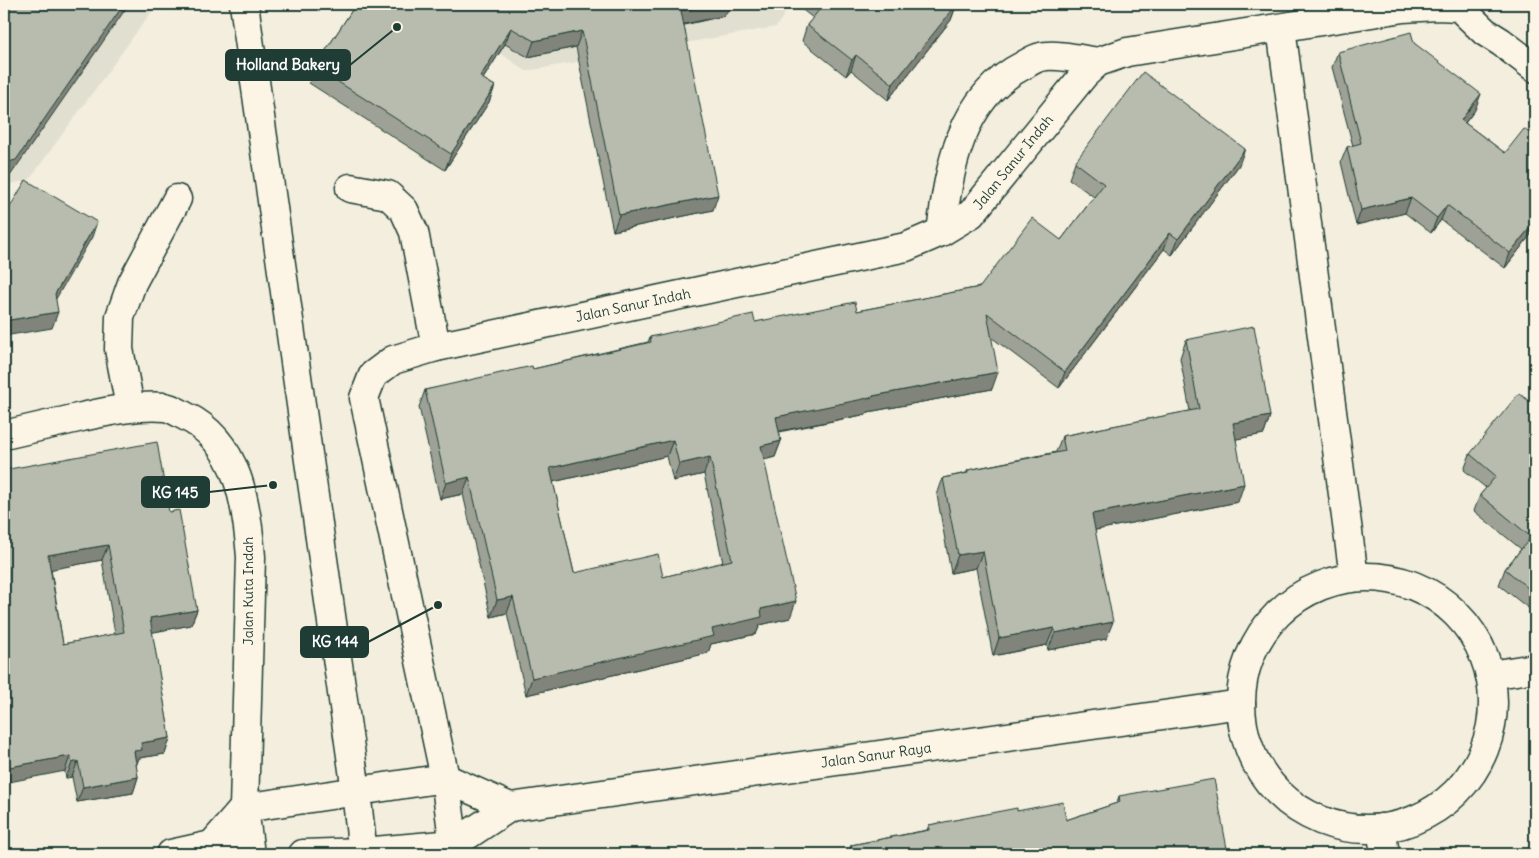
<svg xmlns="http://www.w3.org/2000/svg" width="1539" height="858" font-family="Delius,sans-serif">
<style>
.built{fill:#e1dfd0}
.lines{fill:none;stroke-linecap:round;stroke-linejoin:round}
.minor-casing{stroke:#1f3d34;stroke-width:31}
.minor{stroke:#fcf5e5;stroke-width:28}
.wall{fill:#9ea296;stroke:#1f3d34;fill-rule:evenodd}
.shaded-wall{fill:#81847a;stroke:#1f3d34}
.building{fill:#b8bcae;stroke:#1f3d34;fill-rule:evenodd}
.labels{text-anchor:middle;dominant-baseline:central;stroke-width:4;stroke-linejoin:round;paint-order:stroke}
.street-label{font-size:14px;fill:#1f3d34;stroke:#fcf5e5}
.leader{fill:none;stroke:#1f3d34;stroke-width:2}
.callout-dot{fill:#1f3d34;stroke:#fcf5e5;stroke-width:2}
.callout{fill:#1f3d34;stroke:#1f3d34;stroke-width:2}
.callout-label{font-size:15px;text-anchor:middle;font-weight:bold;fill:#fff}
</style>
<rect width="100%" height="100%" fill="#f3eede"/>
<filter id="ink" filterUnits="userSpaceOnUse"><feTurbulence type="fractalNoise" baseFrequency=".02" numOctaves="2"/><feDisplacementMap in="SourceGraphic" scale="10" xChannelSelector="R" yChannelSelector="G"/><feConvolveMatrix kernelMatrix="1 2 1 2 8 2 1 2 1" color-interpolation-filters="sRGB"/></filter>
<g filter="url(#ink)">
<g class="built">
<polygon points="4,4 157,4 29,180 4,185"/>
<polygon points="429,4 791,4 776,27 526,71"/>
</g>
<g class="lines">
<g class="minor-casing">
<g id="minor">
<polyline points="244,4 356,791 363,854"/>
<polyline points="1281,28 1354,577"/>
<polyline points="350,188 388,195 404,210 414,232 436,347"/>
<path d="M 941,232 C 949,169 960,97 1024,65 C 1029,62 1035,58 1041,57 C 1054,53 1084,60 1098,62"/>
<polyline points="130,407 119,349 120,317 132,283 177,199"/>
<path d="M 4,435 C 30,429 56,423 82,417 C 110,411 136,405 165,407 C 172,408 179,413 185,416 C 239,442 247,505 251,557 L 244,808 L 250,854"/>
<circle cx="1367" cy="703" r="126"/>
<polyline points="1490,675 1535,668"/>
<polyline points="1381,828 1385,854"/>
<polyline points="212,845 244,808 445,778 510,807"/>
<polyline points="171,854 212,845 231,851"/>
<polyline points="303,854 363,852 454,844 510,807 1241,704"/>
<polyline points="455,854 445,778 364,398 373,375 393,360 436,347 906,247 941,232 971,214 1084,75 1098,62 1127,52 1403,8 1437,6 1459,7 1485,32 1501,42 1535,68"/>
</g>
</g>
<use href="#minor" class="minor"/>
</g>
<g class="wall">
<polygon points="356,4 736,4 724,16 684,25 713,210 613,231 576,47 528,57 505,44 483,79 495,86 489,102 445,170 309,83 315,67"/>
<polygon points="795,4 969,4 956,6 951,20 888,100 851,70 846,76 802,41 807,25 813,18"/>
<polygon points="1414,43 1475,110 1465,123 1505,153 1535,137 1535,229 1505,268 1441,220 1431,233 1405,213 1356,225 1341,162 1347,147 1353,146 1332,67 1338,52"/>
<path d="M 1075,162 L 1239,165 L 1172,255 L 1164,249 L 1059,388 L 991,337 L 992,389 L 868,412 L 867,414 L 779,432 L 781,441 L 775,457 L 764,460 L 790,618 L 760,625 L 756,634 L 711,644 L 708,653 L 526,695 L 507,613 L 491,617 L 463,494 L 440,499 L 419,407 L 425,390 L 533,369 L 648,342 L 650,337 L 755,322 L 857,311 L 980,287 L 1061,240 L 1094,197 L 1069,179 ZM 667,456 L 673,481 L 704,474 L 723,563 L 663,577 L 574,573 L 553,482 Z"/>
<polygon points="1186,340 1270,416 1264,434 1236,439 1238,502 1095,530 1106,639 1048,650 1047,645 993,656 976,568 951,573 937,495 943,478 966,473 968,470 1056,452 1062,436 1190,411 1180,358"/>
<polygon points="1535,406 1535,600 1528,608 1499,585 1505,569 1521,549 1474,511 1480,495 1486,488 1464,470 1470,454"/>
<path d="M 4,470 L 169,512 L 197,610 L 191,625 L 152,632 L 170,738 L 165,754 L 139,758 L 136,766 L 138,777 L 133,793 L 77,802 L 72,777 L 66,778 ZM 102,560 L 115,634 L 63,644 L 51,569 Z"/>
<polygon points="1119,796 1228,854 848,854 851,845 927,830 929,825 1017,811 1066,820 1117,803"/>
</g>
<g class="shaded-wall">
<polygon points="124,4 129,4 10,176 4,177 4,163"/>
<polygon points="715,4 736,4 724,16 675,26 681,11"/>
<polygon points="956,4 969,4 956,6 951,20 888,100 893,84"/>
<polygon points="511,28 505,44 474,93 480,77"/>
<polygon points="582,31 576,47 528,57 534,41"/>
<polygon points="856,55 851,70 846,76 852,60"/>
<polygon points="495,86 489,102 445,170 451,154"/>
<polygon points="1481,94 1475,110 1455,135 1461,120"/>
<polygon points="1245,149 1239,165 1172,255 1178,239"/>
<polygon points="718,195 713,210 613,231 619,215"/>
<polygon points="1411,198 1405,213 1356,225 1361,210"/>
<polygon points="1447,205 1441,220 1431,233 1437,218"/>
<polygon points="1535,221 1535,229 1505,268 1510,253"/>
<polygon points="97,222 92,237 50,309 55,294"/>
<polygon points="1170,233 1164,249 1059,388 1065,372"/>
<polygon points="58,312 52,328 4,336 4,321"/>
<polygon points="998,372 992,389 868,412 867,414 770,433 776,417 873,396"/>
<polygon points="1270,416 1264,434 1226,441 1233,423"/>
<polygon points="673,440 667,456 544,484 550,468"/>
<polygon points="781,441 775,457 755,462 761,446"/>
<polygon points="710,457 704,474 673,481 679,464"/>
<polygon points="469,477 463,494 440,499 446,483"/>
<polygon points="1244,484 1238,502 1086,532 1092,514"/>
<polygon points="108,545 102,560 43,571 48,555"/>
<polygon points="983,551 976,568 951,573 958,555"/>
<polygon points="1535,591 1535,600 1528,608 1534,593"/>
<polygon points="513,597 507,613 491,617 497,600"/>
<polygon points="796,601 790,618 760,625 756,634 711,644 708,653 526,695 532,678 712,629 761,609"/>
<polygon points="197,610 191,625 144,634 150,618"/>
<polygon points="1113,622 1106,639 1048,650 1055,633"/>
<polygon points="1054,628 1047,645 993,656 999,638"/>
<polygon points="170,738 165,754 139,758 136,766 134,751 141,743"/>
<polygon points="70,756 65,771 4,783 4,768"/>
<polygon points="78,761 72,777 66,778 72,763"/>
<polygon points="138,777 133,793 77,802 83,787"/>
</g>
<g class="building">
<polygon points="4,4 124,4 16,160 4,163"/>
<polygon points="356,4 715,4 681,11 718,195 619,215 582,31 534,41 511,28 480,77 495,86 451,154 315,67"/>
<polygon points="821,4 957,4 893,84 856,55 852,60 807,25 823,5"/>
<polygon points="1411,32 1414,43 1481,94 1461,120 1505,153 1524,129 1535,137 1535,221 1510,253 1447,205 1437,218 1411,198 1361,210 1347,147 1361,143 1338,52"/>
<path d="M 1143,72 L 1245,149 L 1178,239 L 1170,233 L 1065,372 L 987,313 L 998,372 L 873,396 L 873,397 L 776,417 L 781,441 L 761,446 L 796,601 L 761,609 L 762,617 L 712,629 L 714,636 L 532,678 L 513,597 L 497,600 L 469,477 L 446,483 L 425,390 L 532,366 L 533,369 L 651,342 L 650,337 L 753,314 L 755,322 L 855,302 L 857,311 L 980,287 L 1032,218 L 1061,240 L 1104,184 L 1075,162 ZM 673,440 L 679,464 L 710,457 L 732,560 L 663,577 L 658,554 L 574,573 L 550,468 Z"/>
<polygon points="26,180 97,222 55,294 58,312 4,321 4,217"/>
<polygon points="1254,326 1270,416 1233,423 1244,484 1092,514 1113,622 1055,633 1054,628 999,638 983,551 958,555 943,478 968,473 968,470 1065,451 1062,436 1199,409 1186,340"/>
<polygon points="1519,393 1535,406 1535,591 1534,593 1505,569 1531,537 1480,495 1496,476 1470,454"/>
<path d="M 157,442 L 169,512 L 179,510 L 197,610 L 150,618 L 170,738 L 141,743 L 142,750 L 134,751 L 138,777 L 83,787 L 78,761 L 72,763 L 70,756 L 4,768 L 4,470 ZM 108,545 L 124,632 L 63,644 L 48,555 Z"/>
<polygon points="1214,779 1228,854 853,854 851,845 929,830 929,825 1017,808 1017,811 1063,802 1066,820 1120,802 1119,796"/>
</g>
</g>
<g class="labels">
<g class="street-label">
<text transform="translate(1013 162) rotate(-51)">Jalan Sanur Indah</text>
<text transform="translate(633 305) rotate(-12)">Jalan Sanur Indah</text>
<text transform="translate(248 591) rotate(-90)">Jalan Kuta Indah</text>
<text transform="translate(876 755) rotate(-8)">Jalan Sanur Raya</text>
</g>
</g>
<path class="leader" d="M397 27L350 65M273 485L209 492M438 605L368 642"/>
<g class="callout-dot">
<circle cx="397" cy="27" r="5"/>
<circle cx="273" cy="485" r="5"/>
<circle cx="438" cy="605" r="5"/>
</g>
<g class="callout">
<rect x="226" y="50" width="124" height="30" rx="5"/>
<rect x="142" y="477" width="67" height="30" rx="5"/>
<rect x="301" y="627" width="67" height="30" rx="5"/>
</g>
<g class="callout-label">
<text x="288" y="70">Holland Bakery</text>
<text x="175" y="498">KG 145</text>
<text x="335" y="647">KG 144</text>
</g>
<rect width="1539" height="858" fill="none" stroke="#fcf5e5" stroke-width="20"/>
<rect x="10" y="10" width="1519" height="838" fill="none" stroke="#1f3d34" stroke-width="2" filter="url(#ink)"/>
</svg>
